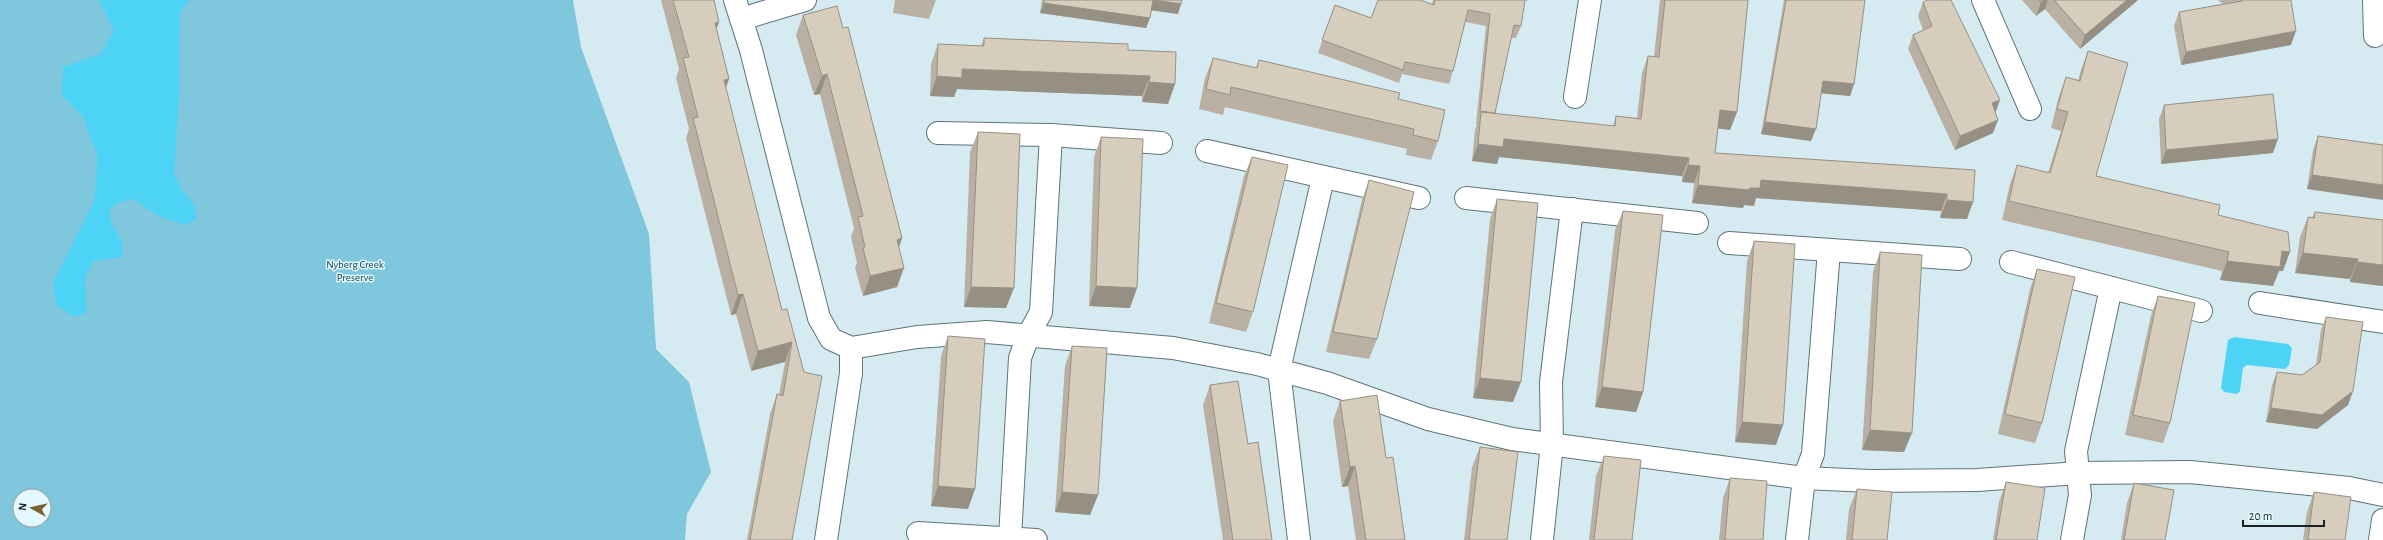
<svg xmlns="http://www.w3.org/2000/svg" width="2383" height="540" font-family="'Alegreya Sans',sans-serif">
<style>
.green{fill:#7ec7dd;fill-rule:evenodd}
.water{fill:#4dd3f6}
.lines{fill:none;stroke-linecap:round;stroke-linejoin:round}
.minor-casing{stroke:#607379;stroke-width:24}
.minor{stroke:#fff;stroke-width:22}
.wall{fill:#b9b0a3}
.shaded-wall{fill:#969084}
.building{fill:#d7cdbd;stroke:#969084}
.labels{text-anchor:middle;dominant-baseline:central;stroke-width:3;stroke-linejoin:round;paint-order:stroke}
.park-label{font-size:11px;fill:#003d4b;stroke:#e3f8ff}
</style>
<rect width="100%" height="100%" fill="#d6ebf1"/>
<path class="green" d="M 0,0 L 573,0 L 581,47 L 649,234 L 656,349 L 689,382 L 711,472 L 687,514 L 685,540 L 0,540 ZM 20,496 L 44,496 L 44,520 L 20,520 Z"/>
<g class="water">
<path d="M 99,0 L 189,0 L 180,12 L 179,97 L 174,173 L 182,190 L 195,206 L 196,219 L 185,225 L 159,216 L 133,199 L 117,203 L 109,211 C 110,233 126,234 122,257 L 93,261 L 85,278 L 86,313 L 74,317 L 57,305 L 53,283 L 94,202 L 98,157 L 83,117 L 62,95 L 63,67 L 101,54 L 114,30 Z"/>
<polygon points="2234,337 2288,344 2292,348 2289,365 2285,369 2247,365 2243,368 2240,391 2237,394 2224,392 2221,388 2228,340"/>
</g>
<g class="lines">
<g class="minor-casing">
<g id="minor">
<polyline points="735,0 751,50 819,318 831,339 851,348 917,337 987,332 1173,348 1257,364 1327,383 1428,419 1512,439 1804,478 1870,481 1977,480 2079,473 2190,472 2349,488 2383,495"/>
<polyline points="1983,0 2030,109"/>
<polyline points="2374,0 2375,36"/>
<polyline points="741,19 805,0"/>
<polyline points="1575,97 1590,0"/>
<polyline points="938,133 1051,135 1161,143"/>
<polyline points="1207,151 1419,198"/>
<polyline points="1466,198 1697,223"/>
<polyline points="1729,243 1960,259"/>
<polyline points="2011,262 2201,311"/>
<polyline points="2260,303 2383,322"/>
<polyline points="918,533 1036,540"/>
<polyline points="1010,538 1020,358 1029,334 1041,312 1051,135"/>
<polyline points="826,540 851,373 851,348"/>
<polyline points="1299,540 1279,370 1323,178"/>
<polyline points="1542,540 1552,444 1551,382 1572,209"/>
<polyline points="1797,540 1804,478 1813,454 1829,250"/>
<polyline points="2072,540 2080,495 2076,451 2111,288"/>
<polyline points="2380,540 2383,520"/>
</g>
</g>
<use href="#minor" class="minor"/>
</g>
<g class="wall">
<polygon points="661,0 714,0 716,30 726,89 782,310 804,372 792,540 747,540 770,414 777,394 779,395 785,362 751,371 736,314 731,315 686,138 689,129 676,78 679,69"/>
<polygon points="895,0 936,0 929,19 893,13"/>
<polygon points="1042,0 1182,0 1178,14 1151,10 1146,28 1040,13"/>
<polygon points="1433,0 1528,0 1527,1 1525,1 1521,26 1516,38 1511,38 1495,114 1613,126 1616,116 1637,118 1642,73 1648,56 1654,56 1660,0 1748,0 1737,112 1730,130 1718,128 1715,153 1975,170 1967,219 1940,218 1941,211 1756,198 1754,206 1744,205 1743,208 1692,203 1694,183 1682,182 1682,176 1499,157 1497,164 1472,161 1475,130 1477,124 1476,124 1486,26 1465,22 1453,71 1449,84 1402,74 1399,83 1318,53 1335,5 1371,18 1432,4"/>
<polygon points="1784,0 1861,0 1854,84 1850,96 1821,93 1811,141 1761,134"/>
<polygon points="2022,0 2138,0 2080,49 2045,9 2036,16"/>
<polygon points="2218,0 2291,0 2291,45 2181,65 2174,26 2179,12 2223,4"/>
<polygon points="1923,2 1996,113 1993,133 1955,150 1908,49 1913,35 1923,30 1918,16"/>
<polygon points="803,15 843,28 902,238 899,247 897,287 863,296 855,268 857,263 851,237 854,228 820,94 814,95 796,35"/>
<polygon points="984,38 1128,50 1175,84 1168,104 1142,102 1142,96 957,89 954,97 930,96 931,64 938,44 981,46"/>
<polygon points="2088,51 2096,176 2218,215 2283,271 2279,271 2273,286 2220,280 2222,271 2002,220 2010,184 2017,165 2048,173 2061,131 2051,128 2059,96 2066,77 2078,81 2081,70"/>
<polygon points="1213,58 1256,68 1259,60 1398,99 1438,141 1431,160 1406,155 1407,149 1225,107 1223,115 1199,109 1205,78"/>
<polygon points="2164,105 2273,153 2161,164 2159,119"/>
<polygon points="978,132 1006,308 964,307 970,152"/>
<polygon points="2318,136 2383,145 2307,189 2313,150"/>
<polygon points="1101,137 1130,308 1089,306 1094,157"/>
<polygon points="1252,157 1253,312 1246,332 1209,323 1244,176"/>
<polygon points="1369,180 1377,339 1369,359 1326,352 1362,200"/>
<polygon points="1497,199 1513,402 1473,398 1490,219"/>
<polygon points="1623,211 1643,392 1636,412 1595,407 1615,230"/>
<polygon points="2315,212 2383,220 2383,286 2350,282 2350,279 2295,273 2300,237 2308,217 2312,218"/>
<polygon points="1754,241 1776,445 1735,442 1747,261"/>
<polygon points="1880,252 1904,452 1862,450 1873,272"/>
<polygon points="2037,269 2042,423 2035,443 1998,434 2030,289"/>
<polygon points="2158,296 2170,423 2163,443 2125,435 2151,315"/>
<polygon points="2326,317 2353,391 2348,405 2317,429 2266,422 2272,385 2277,372 2302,375 2316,365 2321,330"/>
<polygon points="948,336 968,509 931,506 941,356"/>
<polygon points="1072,346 1098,495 1090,515 1055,512 1065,366"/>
<polygon points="1210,385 1248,444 1272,540 1223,540 1203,405"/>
<polygon points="1340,401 1386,458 1405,540 1356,540 1348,486 1342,487 1333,421"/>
<polygon points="1480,447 1507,540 1464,540 1472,467"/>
<polygon points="1604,456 1632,540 1589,540 1596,476"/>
<polygon points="1730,478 1763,540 1719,540 1723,498"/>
<polygon points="2006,482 2037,540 1993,540 1999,502"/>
<polygon points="2134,483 2165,540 2121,540 2127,503"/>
<polygon points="1857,489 1887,540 1846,540 1849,509"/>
<polygon points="2314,492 2345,540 2303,540 2307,512"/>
</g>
<g class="shaded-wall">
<polygon points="1153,0 1181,4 1178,14 1149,10"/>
<polygon points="2044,0 2048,0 2045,9 2036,16 2041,2"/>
<polygon points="2127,0 2138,0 2080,49 2085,35"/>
<polygon points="1044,3 1150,18 1146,28 1040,13"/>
<polygon points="719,22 712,42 715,23"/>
<polygon points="2296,31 2291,45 2181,65 2186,52"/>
<polygon points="962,69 1150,76 1142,96 957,89 954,97 930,96 937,76"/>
<polygon points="827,74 820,94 814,95 822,76"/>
<polygon points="729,79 722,99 724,80"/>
<polygon points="1823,81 1854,84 1850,96 1818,93"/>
<polygon points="1149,82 1175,84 1168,104 1142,102"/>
<polygon points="2000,100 1995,114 1992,103"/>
<polygon points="1720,110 1737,112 1730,130 1714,128"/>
<polygon points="1998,120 1993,133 1955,150 1960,136"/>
<polygon points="1765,122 1816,129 1811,141 1761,134"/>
<polygon points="1504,139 1689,158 1682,176 1499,157 1497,164 1472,161 1478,144"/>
<polygon points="2278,139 2273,153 2161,164 2166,150"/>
<polygon points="1688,165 1700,166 1694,183 1682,182"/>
<polygon points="2312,175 2383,185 2383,200 2307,189"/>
<polygon points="1761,180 1947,194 1941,211 1756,198 1754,206 1744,205 1743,208 1692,203 1698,185"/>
<polygon points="1947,200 1973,202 1967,219 1940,218"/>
<polygon points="902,238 895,258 897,240"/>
<polygon points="2282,251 2290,252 2283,271 2279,271 2273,286 2220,280 2227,261"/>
<polygon points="2303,253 2358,259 2350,279 2295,273"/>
<polygon points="2357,262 2383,265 2383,286 2350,282"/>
<polygon points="904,268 897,287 863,296 870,276"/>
<polygon points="1096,286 1137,288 1130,308 1089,306"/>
<polygon points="971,287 1014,288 1006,308 964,307"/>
<polygon points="743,294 736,314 731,315 738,295"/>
<polygon points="792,342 785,362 751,371 758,351"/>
<polygon points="1480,378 1521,382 1513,402 1473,398"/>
<polygon points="1602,387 1643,392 1636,412 1595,407"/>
<polygon points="2353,391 2348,405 2317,429 2266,422 2271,408"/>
<polygon points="1742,422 1783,425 1776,445 1735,442"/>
<polygon points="1870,430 1912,433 1904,452 1862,450"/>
<polygon points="1355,466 1348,486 1342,487 1350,467"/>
<polygon points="938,486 975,489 968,509 931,506"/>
<polygon points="1062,492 1098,495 1090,515 1055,512"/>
</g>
<g class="building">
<polygon points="673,0 714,0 719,22 715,23 729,79 724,80 782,310 787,309 804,372 822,376 792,540 750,540 777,394 783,396 792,342 758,351 743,294 738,295 693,118 698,117 683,58 689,57"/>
<polygon points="1044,0 1182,0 1181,4 1153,0 1150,18 1044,3"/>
<polygon points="1378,0 1420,0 1434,5 1435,0 1525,0 1521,26 1514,25 1495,113 1480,111 1490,14 1468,10 1453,71 1405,62 1403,70 1322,40 1335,5 1371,18"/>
<polygon points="1665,0 1748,0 1737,112 1720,110 1715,153 1975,170 1973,202 1947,200 1947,194 1761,180 1760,188 1750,188 1749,190 1698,185 1700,166 1688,165 1689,158 1504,139 1503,147 1478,144 1481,112 1615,126 1616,116 1641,119 1648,56 1659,57"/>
<polygon points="1786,0 1865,0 1854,84 1823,81 1816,129 1765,122"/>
<polygon points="1928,0 1951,0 2000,100 1992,103 1998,120 1960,136 1913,35 1932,26 1923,2"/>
<polygon points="2039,0 2044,0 2041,2"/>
<polygon points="2054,0 2127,0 2085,35"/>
<polygon points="2241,0 2291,0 2296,31 2186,52 2179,12 2242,1"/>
<polygon points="837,6 843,28 848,27 902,238 897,240 904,268 870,276 863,248 865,247 858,217 863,216 827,74 822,76 803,15"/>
<polygon points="984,38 1128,44 1128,50 1176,52 1175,84 1149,82 1150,76 962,69 962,78 937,76 938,44 984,46"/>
<polygon points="2088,51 2128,63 2096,176 2220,205 2218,215 2288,232 2290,252 2282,251 2280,267 2227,261 2229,252 2009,201 2017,165 2050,173 2068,112 2057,109 2066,77 2080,81"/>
<polygon points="1213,58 1257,68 1259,60 1400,93 1398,99 1445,110 1438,141 1413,135 1414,129 1231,87 1230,95 1206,89"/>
<polygon points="2273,94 2278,139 2166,150 2164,105"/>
<polygon points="978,132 1020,134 1014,288 971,287"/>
<polygon points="2318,136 2383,145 2383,185 2312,175"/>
<polygon points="1101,137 1143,139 1137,288 1096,286"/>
<polygon points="1252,157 1288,165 1253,312 1216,303"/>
<polygon points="1369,180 1414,192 1377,339 1333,332"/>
<polygon points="1497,199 1538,203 1521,382 1480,378"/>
<polygon points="1623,211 1663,215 1643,392 1602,387"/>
<polygon points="2315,212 2383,220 2383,265 2357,262 2358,259 2303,253 2308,217 2314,218"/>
<polygon points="1754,241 1795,244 1783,425 1742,422"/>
<polygon points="1880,252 1922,255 1912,433 1870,430"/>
<polygon points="2037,269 2075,277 2042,423 2005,414"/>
<polygon points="2158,296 2195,303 2170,423 2133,415"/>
<polygon points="2326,317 2363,322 2353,391 2322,415 2271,408 2277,372 2302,375 2320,362"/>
<polygon points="948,336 985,339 975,489 938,486"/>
<polygon points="1072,346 1107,348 1098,495 1062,492"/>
<polygon points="1238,381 1248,444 1258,442 1272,540 1233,540 1210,385"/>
<polygon points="1377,395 1386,458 1393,457 1405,540 1366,540 1355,466 1350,467 1340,401"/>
<polygon points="1480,447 1518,452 1507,540 1469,540"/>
<polygon points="1604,456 1641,460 1632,540 1594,540"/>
<polygon points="1730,478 1767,481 1763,540 1725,540"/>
<polygon points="2006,482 2045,488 2037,540 1996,540"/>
<polygon points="2134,483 2174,490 2165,540 2124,540"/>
<polygon points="1857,489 1892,492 1887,540 1852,540"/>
<polygon points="2314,492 2351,497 2345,540 2308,540"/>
</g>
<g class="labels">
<g class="park-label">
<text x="355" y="264">Nyberg Creek<tspan x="355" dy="13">Preserve</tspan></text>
</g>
</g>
<g transform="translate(32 508) rotate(278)"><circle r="19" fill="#e3f8ff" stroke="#92a2a7"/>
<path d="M0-3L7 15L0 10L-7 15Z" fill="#7e6134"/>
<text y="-6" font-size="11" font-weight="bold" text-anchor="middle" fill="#182022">N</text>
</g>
<path d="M2243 520v6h81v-6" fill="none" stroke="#182022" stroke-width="2"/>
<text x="2249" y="520" font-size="12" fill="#182022" stroke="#e3f8ff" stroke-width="3" paint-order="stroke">20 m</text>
</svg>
